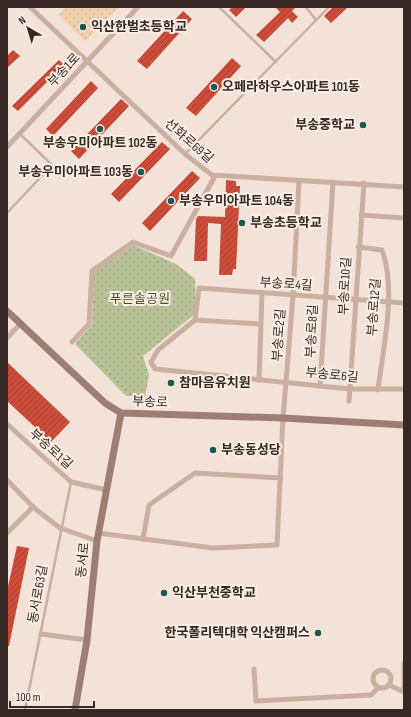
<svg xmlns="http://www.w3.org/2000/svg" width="411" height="717" font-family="'Sofia Sans Condensed','Noto Sans KR',sans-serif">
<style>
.grass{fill:url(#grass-dots)}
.sand{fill:url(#sand-dots)}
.building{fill:url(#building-hatch)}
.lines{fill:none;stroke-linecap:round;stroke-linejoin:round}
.lane{stroke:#cbb0a2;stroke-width:2.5}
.street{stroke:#cbb0a2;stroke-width:5}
.secondary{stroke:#9e7e74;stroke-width:7}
.poi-dot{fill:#195855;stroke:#faede3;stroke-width:1.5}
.labels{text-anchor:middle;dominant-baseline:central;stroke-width:4;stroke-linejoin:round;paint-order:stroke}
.poi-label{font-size:13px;font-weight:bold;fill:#352825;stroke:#faede3;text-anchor:start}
.street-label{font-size:13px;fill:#352825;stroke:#faede3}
.park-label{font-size:13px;fill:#495428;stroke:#faede3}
</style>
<defs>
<pattern id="grass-dots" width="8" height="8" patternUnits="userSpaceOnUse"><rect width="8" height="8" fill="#b8c296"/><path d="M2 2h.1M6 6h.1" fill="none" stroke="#969e7a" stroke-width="1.8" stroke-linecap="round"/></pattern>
<pattern id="sand-dots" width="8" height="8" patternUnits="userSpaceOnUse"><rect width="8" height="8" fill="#f0d1ab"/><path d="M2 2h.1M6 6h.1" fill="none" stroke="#ceb393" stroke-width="1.8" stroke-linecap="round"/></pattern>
<pattern id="building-hatch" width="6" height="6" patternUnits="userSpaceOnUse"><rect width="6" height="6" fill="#cd4d3a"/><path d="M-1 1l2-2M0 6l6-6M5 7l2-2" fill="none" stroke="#a74031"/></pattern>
</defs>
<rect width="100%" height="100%" fill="#f2e2d7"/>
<polygon class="grass" points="133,245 176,264 195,279 196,313 143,356 149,375 145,396 126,396 75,344 92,325 94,272"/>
<polygon class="sand" points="66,7 119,7 85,41 58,15"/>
<g class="building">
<polygon points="233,7 246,7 236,17 229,10"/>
<polygon points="275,7 296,7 292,11 298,17 292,23 288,18 264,42 256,35 280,12"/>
<polygon points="333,7 348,7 331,23 324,16"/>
<polygon points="183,11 192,19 147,69 137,61"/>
<polygon points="13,50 20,56 7,68 7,56"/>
<polygon points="232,58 241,66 196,116 186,108"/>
<polygon points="59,60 64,65 18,111 12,106"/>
<polygon points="91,81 98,88 53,136 46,129"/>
<polygon points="121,99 129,106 79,159 71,151"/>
<polygon points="162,142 170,149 119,202 111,194"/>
<polygon points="192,171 200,178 150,231 142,223"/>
<polygon points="226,180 236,181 236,186 240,186 236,269 233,269 232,275 219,275 221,224 208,223 207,261 194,261 196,219 198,216 225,217"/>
<polygon points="7,362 70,422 51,442 7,401"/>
<polygon points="17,546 29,548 9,646 7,646 7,591"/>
</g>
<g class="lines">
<g class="lane">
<polyline points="219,7 276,62"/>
<polyline points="306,7 316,20"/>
<polyline points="185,154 329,7"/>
<polyline points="7,213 52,165 20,134"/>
<polyline points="25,710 71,482"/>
</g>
<g class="street">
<polyline points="30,7 185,154 212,175 404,187"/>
<polyline points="7,147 138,7"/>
<polyline points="361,215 404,218"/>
<path d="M 358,247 L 382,250 C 397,291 383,347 378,390"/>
<polyline points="195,320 199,288 404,303"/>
<polyline points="260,324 195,320 158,350 151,362 155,369 350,389 404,389"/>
<polyline points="7,338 21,323"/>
<polyline points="72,342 89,324 92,271 133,242 171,256 215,176"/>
<polyline points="259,380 262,293"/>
<polyline points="320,386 333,182"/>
<polyline points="349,401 364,183"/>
<polyline points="7,424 71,482 107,490"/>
<polyline points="7,480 33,507 60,528 97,541"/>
<polyline points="7,533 33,507"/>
<polyline points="98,533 213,548 277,545 283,418 293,296 299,181"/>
<polyline points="143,539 149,505 195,473 281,478"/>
<polyline points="41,634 87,640"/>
<polyline points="404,663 404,690"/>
<polyline points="254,669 256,701 371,695 378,688"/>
<circle cx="382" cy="679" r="9"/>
<polyline points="389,685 404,692"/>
</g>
<g class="secondary">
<polyline points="7,311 105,403 121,413 283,418 404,425"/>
<polyline points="75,710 87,640 97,541 121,413"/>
</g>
</g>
<g class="poi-dot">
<circle cx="83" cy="27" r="4"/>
<circle cx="214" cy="87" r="4"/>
<circle cx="363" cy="125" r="4"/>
<circle cx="100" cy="129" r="4"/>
<circle cx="141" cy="172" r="4"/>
<circle cx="171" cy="201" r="4"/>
<circle cx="242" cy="223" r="4"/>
<circle cx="171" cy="383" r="4"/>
<circle cx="213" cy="450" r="4"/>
<circle cx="164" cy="593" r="4"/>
<circle cx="318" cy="633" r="4"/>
</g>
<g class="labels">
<g class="poi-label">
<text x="91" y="27">익산한벌초등학교</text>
<text x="222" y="87">오페라하우스아파트 101동</text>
<text x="355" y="125" text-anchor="end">부송중학교</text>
<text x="100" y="143" text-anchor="middle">부송우미아파트 102동</text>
<text x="133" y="172" text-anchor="end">부송우미아파트 103동</text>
<text x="179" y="201">부송우미아파트 104동</text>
<text x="250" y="223">부송초등학교</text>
<text x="179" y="383">참마음유치원</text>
<text x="221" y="450">부송동성당</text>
<text x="172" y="593">익산부천중학교</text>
<text x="310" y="633" text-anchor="end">한국폴리텍대학 익산캠퍼스</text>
</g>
<g class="street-label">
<text transform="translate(64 70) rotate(-47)">부송1로</text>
<text transform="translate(189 141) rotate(41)">선화로69길</text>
<text transform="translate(286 284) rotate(4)">부송로4길</text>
<text transform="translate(345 286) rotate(-87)">부송로10길</text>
<text transform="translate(374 307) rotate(-86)">부송로12길</text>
<text transform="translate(312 331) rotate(-87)">부송로8길</text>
<text transform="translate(279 335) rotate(-86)">부송로2길</text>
<text transform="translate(332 375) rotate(6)">부송로6길</text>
<text transform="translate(150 402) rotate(2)">부송로</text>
<text transform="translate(51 449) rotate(42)">부송로1길</text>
<text transform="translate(83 560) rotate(-84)">동서로</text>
<text transform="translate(38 594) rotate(-80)">동서로63길</text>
</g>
<g class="park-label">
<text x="140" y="299">푸른솔공원</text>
</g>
</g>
<rect width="411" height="717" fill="none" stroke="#352825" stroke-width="16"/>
<g transform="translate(28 28) rotate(322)" stroke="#faede3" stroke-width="3" paint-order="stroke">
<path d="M0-3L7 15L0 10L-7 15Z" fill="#352825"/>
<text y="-6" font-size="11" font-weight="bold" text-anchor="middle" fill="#352825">N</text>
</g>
<path d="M10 701v6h84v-6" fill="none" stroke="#352825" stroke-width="2"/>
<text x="16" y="701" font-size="12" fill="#352825" stroke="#faede3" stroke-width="3" paint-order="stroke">100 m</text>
</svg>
